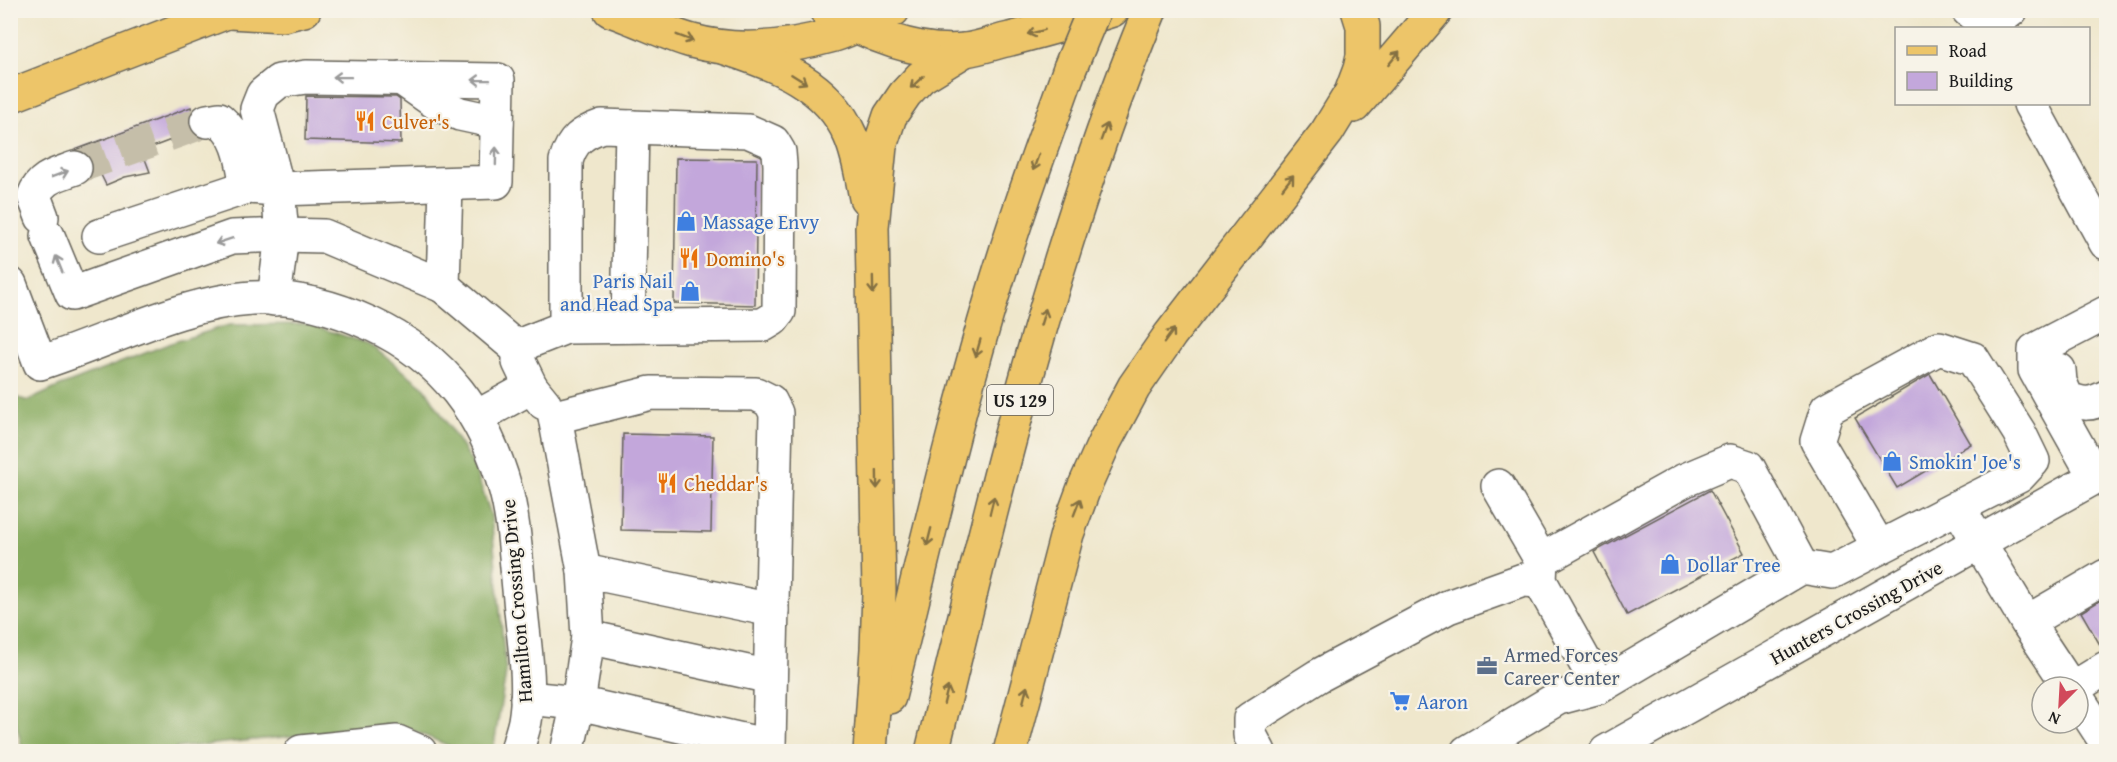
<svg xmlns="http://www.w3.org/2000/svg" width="2117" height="762" font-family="'Gentium Book Plus',serif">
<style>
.forest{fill:#87aa5e;stroke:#52633d;stroke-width:1.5}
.building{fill:#c3a7db}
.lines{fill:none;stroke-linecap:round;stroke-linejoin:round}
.minor-tunnel{stroke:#c5bea9;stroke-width:33;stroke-dasharray:33 16;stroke-linecap:butt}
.minor-casing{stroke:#66635a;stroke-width:36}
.major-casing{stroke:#66635a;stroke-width:36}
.highway-casing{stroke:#66635a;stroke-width:36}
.minor{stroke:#fff;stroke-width:33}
.major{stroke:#edc569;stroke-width:33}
.highway{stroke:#edc569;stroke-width:33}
.highway-bridge-casing{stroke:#66635a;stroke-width:36;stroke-linecap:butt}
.highway-bridge{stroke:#edc569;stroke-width:33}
.oneway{stroke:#847042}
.oneway2{stroke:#999}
.labels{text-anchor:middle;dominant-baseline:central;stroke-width:4.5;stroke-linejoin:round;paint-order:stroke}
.shield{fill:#f7f3e8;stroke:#5e5c59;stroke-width:1.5}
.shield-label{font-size:18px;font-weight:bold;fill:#1c1c1c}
.food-label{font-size:20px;fill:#c56008;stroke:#f7f3e8;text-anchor:start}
.shop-label{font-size:20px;fill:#366cbe;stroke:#f7f3e8;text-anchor:start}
.street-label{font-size:20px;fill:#1c1c1c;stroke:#f7f3e8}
.service-label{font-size:20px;fill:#4e5e75;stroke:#f7f3e8;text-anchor:start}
</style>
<rect width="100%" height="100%" fill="#f7f3e8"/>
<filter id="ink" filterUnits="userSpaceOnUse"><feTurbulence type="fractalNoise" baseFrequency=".0167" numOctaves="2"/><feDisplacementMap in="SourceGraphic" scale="12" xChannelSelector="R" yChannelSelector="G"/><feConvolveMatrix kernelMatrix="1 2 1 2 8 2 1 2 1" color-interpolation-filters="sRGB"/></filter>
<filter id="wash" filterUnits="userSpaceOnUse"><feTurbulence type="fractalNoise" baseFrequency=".008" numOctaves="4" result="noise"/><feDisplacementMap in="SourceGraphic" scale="24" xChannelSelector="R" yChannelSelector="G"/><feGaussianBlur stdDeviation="1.35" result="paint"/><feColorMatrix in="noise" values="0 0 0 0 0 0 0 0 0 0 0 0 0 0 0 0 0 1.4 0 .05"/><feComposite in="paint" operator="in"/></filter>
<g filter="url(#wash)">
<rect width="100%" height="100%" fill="#efe7cc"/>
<polygon class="forest" points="308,324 369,344 425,388 474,466 491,515 506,673 493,751 461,751 400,725 176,748 176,751 23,751 10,699 10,395 28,401 58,387 171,343 229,325"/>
<g id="blocks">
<g class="building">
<polygon points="306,96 396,97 400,100 401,143 305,140"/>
<polygon points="191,107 192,111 188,123 192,132 142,151 150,172 125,177 106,185 99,171 93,172 93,162 87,154 75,150"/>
<polygon points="676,158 757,159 755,305 674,303"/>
<polygon points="1930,374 1971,444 1897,488 1855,418"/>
<polygon points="623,434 713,436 711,532 621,530"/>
<polygon points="1710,490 1744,553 1627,615 1594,552"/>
<polygon points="2106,597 2106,649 2103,650 2081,612"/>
</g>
</g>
</g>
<g filter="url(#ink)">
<use href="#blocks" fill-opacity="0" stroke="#66635a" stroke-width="1.5"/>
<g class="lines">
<polyline class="minor-tunnel" points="75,168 207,121"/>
<g class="minor-casing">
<g id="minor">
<polyline points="1968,10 1990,28"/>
<polyline points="1989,27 2011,10"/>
<polyline points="401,78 438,104 460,114 497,122"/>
<polyline points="2030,104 2106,243"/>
<path d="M 207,121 L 219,119 C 241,138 242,160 247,187 L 278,189 L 496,182 L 498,80 L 306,77 L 279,81 L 263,94 L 257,109 L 278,189 L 282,235 L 274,299"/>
<polyline points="446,185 443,286 519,350"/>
<path d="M 42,217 L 34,196 C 41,177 57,175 75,168"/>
<polyline points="48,236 72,294 232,237 282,235 324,236 443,286"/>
<polyline points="99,236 247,187"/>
<path d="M 10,284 L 40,363 C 107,342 182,302 252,298 C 293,296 334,307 371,324 C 444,358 485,414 506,491 C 515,525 516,563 520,599 C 523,638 532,681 525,721 C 523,731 519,741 517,752"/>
<polyline points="628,326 632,127"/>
<path d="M 2059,370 L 2060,382 L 2067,398 C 2083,405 2091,405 2106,397"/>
<path d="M 531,387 L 519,362 L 519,350 L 528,342 L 566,327 L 763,325 L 773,319 L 779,311 L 780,165 L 779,152 L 773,142 L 748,131 L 602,126 C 582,133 572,140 566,161 L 566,327"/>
<polyline points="477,417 531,387 544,403"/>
<polyline points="2095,477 2035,370 2035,350 2106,313"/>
<polyline points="1498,486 1541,560 1540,581 1599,687"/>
<polyline points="1879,547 1817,441 1827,409 1939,348 1973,359 2019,432 2033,461 2019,476 1958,507"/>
<polyline points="1541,560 1685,480 1730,461 1748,467 1802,567"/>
<polyline points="584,571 772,610"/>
<polyline points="2027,622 2106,576"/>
<polyline points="588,637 770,677"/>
<polyline points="2075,687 2106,668"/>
<polyline points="527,698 578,703 567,752"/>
<polyline points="2078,699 2106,742"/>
<polyline points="301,752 397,742 420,752"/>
<polyline points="768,752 769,746 776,413 770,401 756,394 651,393 555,417 584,571 588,637 578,703 769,746"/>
<polyline points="1259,752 1250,735 1250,719 1318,676 1448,607 1523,580 1540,581"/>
<polyline points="1467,752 1558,698 1599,687 1802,567 1832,572 1958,507 2027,622 2070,687"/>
<polyline points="1606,752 2106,471"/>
</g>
</g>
<g class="major-casing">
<g id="major">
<path d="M 610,10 C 638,19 666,34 692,41 C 739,54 788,48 834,35 C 855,29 872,16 893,10"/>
<path d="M 826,10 C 867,34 917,55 965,50 C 980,48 996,42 1010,39 C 1044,30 1078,21 1112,10"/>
<polyline points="230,12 283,15 304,10"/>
<polyline points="10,96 232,10"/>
<polyline points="1354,106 1436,10"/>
<polyline points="1010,752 1067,534 1084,488 1105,441 1134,387 1170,335 1327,132 1351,93 1360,69 1363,56 1363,26 1358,10"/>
</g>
</g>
<g class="highway-casing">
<g id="highway">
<path d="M 726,48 C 776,64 828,84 850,135 C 859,155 862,178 866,198"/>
<path d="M 889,697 C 925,551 958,404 1003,261 C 1023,196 1047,132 1070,68"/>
<polyline points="870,752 877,649 879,592 872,227 880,146 890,116 905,94 921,77 965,50"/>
<path d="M 932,752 C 993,501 1051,249 1150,10"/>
</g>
</g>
<use href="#minor" class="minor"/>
<use href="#major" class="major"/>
<use href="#highway" class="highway"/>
<g class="highway-bridge-casing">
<polyline id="highway-bridge" points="1070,68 1094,10"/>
</g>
<use href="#highway-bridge" class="highway-bridge"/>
</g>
<defs><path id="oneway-shaft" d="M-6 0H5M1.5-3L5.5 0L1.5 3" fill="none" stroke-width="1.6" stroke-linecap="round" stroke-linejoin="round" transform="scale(1.5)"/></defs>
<g class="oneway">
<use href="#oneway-shaft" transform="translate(1036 32) rotate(166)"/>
<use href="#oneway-shaft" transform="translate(685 38) rotate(21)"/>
<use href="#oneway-shaft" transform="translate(1394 58) rotate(-51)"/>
<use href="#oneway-shaft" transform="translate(799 79) rotate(32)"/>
<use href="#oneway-shaft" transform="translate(917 82) rotate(137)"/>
<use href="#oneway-shaft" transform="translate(1104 132) rotate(-70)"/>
<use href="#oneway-shaft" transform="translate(1036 162) rotate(110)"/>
<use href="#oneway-shaft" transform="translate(1288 182) rotate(-52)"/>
<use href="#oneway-shaft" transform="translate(873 285) rotate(89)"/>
<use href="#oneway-shaft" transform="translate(1043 317) rotate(-73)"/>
<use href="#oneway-shaft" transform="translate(1169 336) rotate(-54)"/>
<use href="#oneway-shaft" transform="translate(978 348) rotate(106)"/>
<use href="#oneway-shaft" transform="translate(877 480) rotate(89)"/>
<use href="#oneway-shaft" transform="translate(992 505) rotate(-76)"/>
<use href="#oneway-shaft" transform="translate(1077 507) rotate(-69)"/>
<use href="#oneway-shaft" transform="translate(929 537) rotate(104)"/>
<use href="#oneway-shaft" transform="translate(946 695) rotate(-76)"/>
<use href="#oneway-shaft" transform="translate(1025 695) rotate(-76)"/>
</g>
<g class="oneway2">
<use href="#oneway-shaft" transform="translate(342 77) rotate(-179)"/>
<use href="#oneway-shaft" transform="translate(481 80) rotate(-179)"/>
<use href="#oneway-shaft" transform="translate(496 156) rotate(-89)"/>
<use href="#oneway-shaft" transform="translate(60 174) rotate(-21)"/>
<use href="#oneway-shaft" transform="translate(224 241) rotate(162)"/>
<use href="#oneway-shaft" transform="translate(59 264) rotate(-112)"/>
</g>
</g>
<defs>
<g id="restaurant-bare" transform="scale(1.62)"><path d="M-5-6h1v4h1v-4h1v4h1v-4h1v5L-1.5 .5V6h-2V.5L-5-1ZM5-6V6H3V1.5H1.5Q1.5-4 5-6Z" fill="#e8710a" stroke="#f7f3e8" stroke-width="2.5" paint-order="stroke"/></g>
<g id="shop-bare" transform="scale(1.62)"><path d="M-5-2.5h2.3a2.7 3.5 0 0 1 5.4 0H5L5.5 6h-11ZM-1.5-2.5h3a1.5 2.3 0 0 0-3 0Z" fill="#3f7fe0" stroke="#f7f3e8" stroke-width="2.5" paint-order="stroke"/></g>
<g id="office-bare" transform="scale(1.62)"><path d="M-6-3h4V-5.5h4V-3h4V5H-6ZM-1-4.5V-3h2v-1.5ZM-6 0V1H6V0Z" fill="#5c6f8a" stroke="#f7f3e8" stroke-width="2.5" paint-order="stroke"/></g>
<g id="supermarket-bare" transform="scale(1.62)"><path d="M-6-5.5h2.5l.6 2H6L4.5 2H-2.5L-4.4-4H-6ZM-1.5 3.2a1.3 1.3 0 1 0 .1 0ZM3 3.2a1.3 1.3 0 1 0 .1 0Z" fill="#3f7fe0" stroke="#f7f3e8" stroke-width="2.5" paint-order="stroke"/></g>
</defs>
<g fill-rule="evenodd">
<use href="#restaurant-bare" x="365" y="121"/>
<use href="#shop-bare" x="686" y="221"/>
<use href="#restaurant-bare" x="689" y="258"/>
<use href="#shop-bare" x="690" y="291"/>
<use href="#shop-bare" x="1892" y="461"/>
<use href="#restaurant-bare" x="667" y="483"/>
<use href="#shop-bare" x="1670" y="564"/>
<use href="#office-bare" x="1487" y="666"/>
<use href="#supermarket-bare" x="1400" y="701"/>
</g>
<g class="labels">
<rect class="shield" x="987" y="385" width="66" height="30" rx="4.5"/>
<g class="shield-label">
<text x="1020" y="400">US 129</text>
</g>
<g class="food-label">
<text x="382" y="121">Culver's</text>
<text x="706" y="258">Domino's</text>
<text x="684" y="483">Cheddar's</text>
</g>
<g class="shop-label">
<text x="703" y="221">Massage Envy</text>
<text x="673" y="280" text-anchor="end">Paris Nail<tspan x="673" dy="23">and Head Spa</tspan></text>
<text x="1909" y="461">Smokin' Joe's</text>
<text x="1687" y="564">Dollar Tree</text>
<text x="1417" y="701">Aaron</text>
</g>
<g class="street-label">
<text transform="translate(516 601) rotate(-95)">Hamilton Crossing Drive</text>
<text transform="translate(1856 612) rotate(-29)">Hunters Crossing Drive</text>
</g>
<g class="service-label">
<text x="1504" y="654">Armed Forces<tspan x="1504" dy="23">Career Center</tspan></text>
</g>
</g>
<rect width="2117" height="762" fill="none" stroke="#f7f3e8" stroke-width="36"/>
<rect x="1895" y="27" width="195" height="78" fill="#f7f3e8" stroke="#9f9d96" stroke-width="1.5"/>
<rect x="1907" y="46" width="30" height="9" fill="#edc569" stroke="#9f9d96" stroke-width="1.5"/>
<text x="1949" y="57" font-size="18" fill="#1c1c1c">Road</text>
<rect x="1907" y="72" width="30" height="18" fill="#c3a7db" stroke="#9f9d96" stroke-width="1.5"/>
<text x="1949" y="87" font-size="18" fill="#1c1c1c">Building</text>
<g transform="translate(2060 705) rotate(204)"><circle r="28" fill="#f7f3e8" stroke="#9f9d96" stroke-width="1.5"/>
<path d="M0-4.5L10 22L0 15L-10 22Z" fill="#d1495b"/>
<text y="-9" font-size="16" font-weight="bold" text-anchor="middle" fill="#1c1c1c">N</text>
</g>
</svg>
